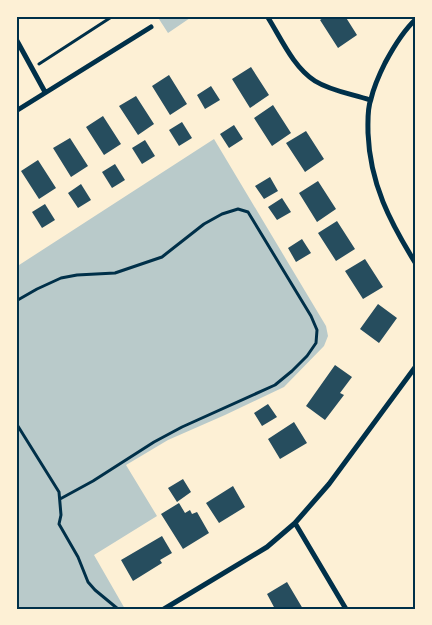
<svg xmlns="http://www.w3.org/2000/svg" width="432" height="625" viewBox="0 0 432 625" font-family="'Playfair Display',serif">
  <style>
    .green { fill: #b9caca }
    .building { fill: #264d5e }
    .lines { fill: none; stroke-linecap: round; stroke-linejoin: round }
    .path { stroke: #003049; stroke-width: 3 }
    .minor { stroke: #003049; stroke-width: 5 }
    .neatline { fill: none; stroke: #003049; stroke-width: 2 }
  </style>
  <rect width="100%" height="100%" fill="#fdf0d5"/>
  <path class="green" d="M 157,16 L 193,16 L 168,33 Z
    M 214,139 L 326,326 L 328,336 L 324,346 L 284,387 L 225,415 L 168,440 L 126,465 L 157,516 L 94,555 L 125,609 L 16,609 L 16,267 Z"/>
  <path class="building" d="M 326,16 L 345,16 L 357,35 L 338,48 L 320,20 Z
    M 251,67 L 269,95 L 250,108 L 232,79 Z
    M 169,75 L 187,104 L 170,115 L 152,86 Z
    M 211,86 L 220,100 L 205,109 L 197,95 Z
    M 136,96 L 154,124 L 138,135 L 119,106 Z
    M 273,105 L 291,133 L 272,146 L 254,118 Z
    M 103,116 L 121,144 L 104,155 L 86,127 Z
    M 182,122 L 192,138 L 179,146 L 169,130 Z
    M 234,125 L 243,139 L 229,148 L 220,134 Z
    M 306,131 L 324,159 L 305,172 L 286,143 Z
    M 70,138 L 88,166 L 71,177 L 53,148 Z
    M 145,140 L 155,156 L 142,164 L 132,148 Z
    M 38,160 L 56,188 L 39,199 L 21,171 Z
    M 115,164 L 125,180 L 112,188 L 102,172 Z
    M 270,177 L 278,191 L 264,199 L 255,186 Z
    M 318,181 L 336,209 L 317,222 L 299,193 Z
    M 81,184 L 91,200 L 78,208 L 68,193 Z
    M 282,198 L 291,212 L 277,220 L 268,207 Z
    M 45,204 L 55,220 L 42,228 L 32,212 Z
    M 337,221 L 355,249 L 336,261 L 318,233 Z
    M 302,239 L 311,253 L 296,262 L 288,248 Z
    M 365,259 L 383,287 L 363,299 L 345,271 Z
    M 378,304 L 397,318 L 379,343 L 360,329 Z
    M 335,365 L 352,377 L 340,393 L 344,395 L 325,420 L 306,406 Z
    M 268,404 L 277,417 L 262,426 L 254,413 Z
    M 294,422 L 307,443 L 280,459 L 268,439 Z
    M 183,479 L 191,492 L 177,502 L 168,488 Z
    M 233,486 L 245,507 L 219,523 L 206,503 Z
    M 179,503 L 185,513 L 190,510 L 192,514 L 197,512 L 209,533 L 183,549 L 161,514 Z
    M 162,536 L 172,553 L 160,560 L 162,563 L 133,581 L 121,560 Z
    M 287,582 L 303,609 L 275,609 L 267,594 Z"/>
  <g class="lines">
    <path class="path" d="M 39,64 L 113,16
      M 16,301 L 37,289 L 61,278 L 77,275 L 115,273 L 162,257 L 204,224 L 222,214 L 238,209 L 248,212 L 311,316 L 317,330 L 316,343 L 307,356 L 292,371 L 275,385 L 182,427 L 154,442 L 93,481 L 60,499
      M 16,423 L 59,492 L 61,515 L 59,524 L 78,557 L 88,582 L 95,590 L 118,609"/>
    <path class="minor" d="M 267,16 C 281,38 293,67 315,81 C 331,91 352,94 370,100
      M 416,19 C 403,31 393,48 385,63 C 379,75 374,86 371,99 C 367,109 368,122 368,133 C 370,184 390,222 416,264
      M 16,39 L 45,92
      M 16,111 L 151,27
      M 295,523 L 346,609
      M 164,609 L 267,547 L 295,523 L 329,484 L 416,366"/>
  </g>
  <rect width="432" height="625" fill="none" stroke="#fdf0d5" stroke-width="35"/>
  <rect x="18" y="18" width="396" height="590" class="neatline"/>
</svg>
